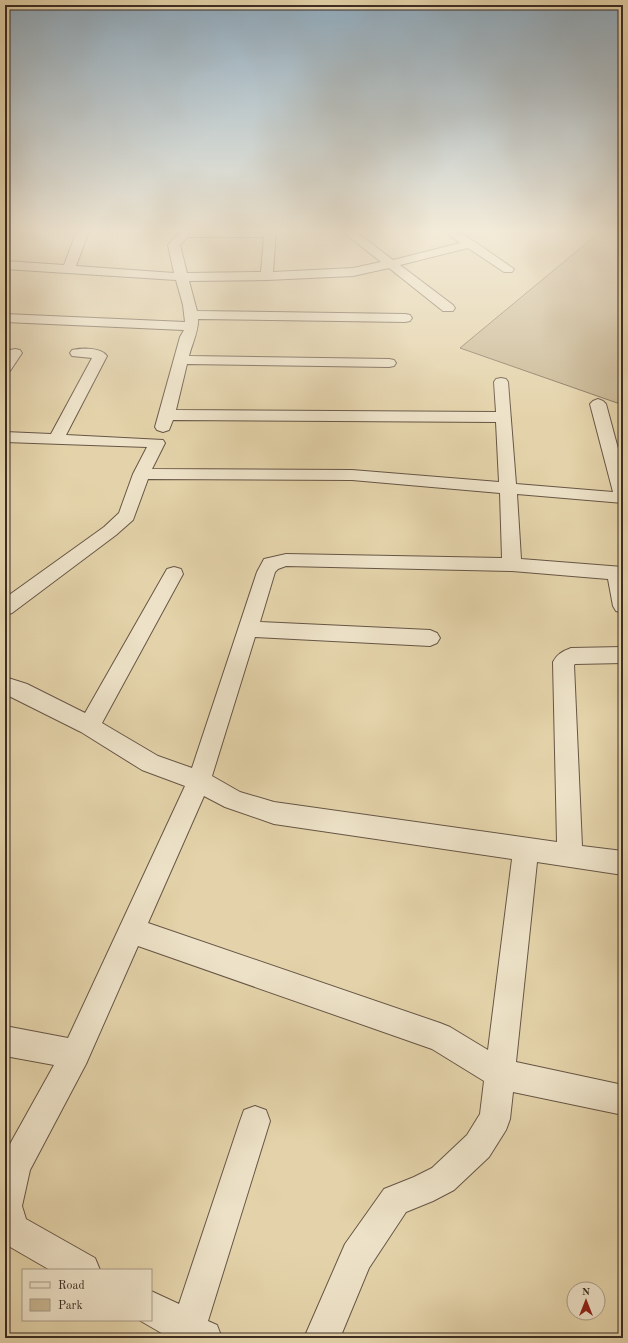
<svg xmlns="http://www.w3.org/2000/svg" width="628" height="1343" viewBox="0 0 628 1343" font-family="'Old Standard TT',serif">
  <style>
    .green { fill: #c8b793; stroke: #82725c }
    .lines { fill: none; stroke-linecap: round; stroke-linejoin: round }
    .street-casing { stroke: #675646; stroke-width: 2 }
    .street { fill: #ede2c8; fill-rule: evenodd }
  </style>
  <rect width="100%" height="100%" fill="#e4d3aa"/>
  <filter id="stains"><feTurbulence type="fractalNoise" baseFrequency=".005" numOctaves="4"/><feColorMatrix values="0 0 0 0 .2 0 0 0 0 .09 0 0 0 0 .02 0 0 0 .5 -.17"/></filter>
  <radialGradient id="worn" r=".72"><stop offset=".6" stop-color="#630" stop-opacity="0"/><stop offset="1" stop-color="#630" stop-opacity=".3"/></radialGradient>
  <path class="green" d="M 601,231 L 623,231 L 623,405 L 460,348 Z"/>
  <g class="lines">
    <g class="street-casing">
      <path id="street" d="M 77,231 L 89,231 L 76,266 L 174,273 L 168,245 L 181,231 L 276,231 L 273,272 L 353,268 L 381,262 L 342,231 L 355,231 L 393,260 L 460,243 L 443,231 L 457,231 L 475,242 L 514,269 L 512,272 L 504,272 L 468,248 L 400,265 L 453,305 L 455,308 L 453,311 L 443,311 L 389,268 L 353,276 L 267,280 L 189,281 L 197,311 L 405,314 L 410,315 L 412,318 L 410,321 L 405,322 L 198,319 C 199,330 192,344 189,356 L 389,359 L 394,360 L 396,363 L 394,366 L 389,367 L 187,364 L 176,410 L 496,412 L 494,382 L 496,379 L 501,378 L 506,379 L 508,382 L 516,484 L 613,492 L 590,404 L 593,401 L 598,399 L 603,401 L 606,404 L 623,467 L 623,503 L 517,494 L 521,559 L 623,567 L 623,613 L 616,611 L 613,606 L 608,579 L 512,571 L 286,566 L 278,569 L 275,572 L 260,622 L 430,630 L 437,633 L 440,638 L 437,643 L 430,646 L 255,637 L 212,776 L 240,792 L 274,802 L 557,842 L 553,662 C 557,654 563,651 571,648 L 623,647 L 623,663 L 575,664 L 574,665 L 582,846 L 623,851 L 623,875 L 537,862 L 516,1062 L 623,1085 L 623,1115 L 513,1092 L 510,1119 L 506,1130 L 489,1157 L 454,1190 L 433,1201 L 406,1212 L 369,1268 L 340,1338 L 304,1338 L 345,1244 L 384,1189 L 414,1177 L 432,1168 L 467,1135 L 480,1114 L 484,1081 L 432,1049 L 138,946 L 86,1064 L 30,1170 L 22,1206 L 26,1219 L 95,1258 L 100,1270 L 50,1270 L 5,1244 L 5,1153 L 54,1065 L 5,1056 L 5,1026 L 68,1038 L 185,786 L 142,770 L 81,732 L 5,694 L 5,677 L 27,684 L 85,713 L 167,569 L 174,567 L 181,569 L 183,574 L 102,723 L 158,756 L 192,768 L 257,572 L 264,559 L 286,554 L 502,558 L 500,493 L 352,480 L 148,479 L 133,520 L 116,535 L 12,613 L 5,615 L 5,598 L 104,527 L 119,513 L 133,474 L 147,447 L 5,442 L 5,432 L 51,434 L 92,358 L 72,356 L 70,353 L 72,350 C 82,348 101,347 107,356 L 66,435 L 163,440 L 165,443 L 152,469 L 352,470 L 499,482 L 496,422 L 173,420 L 169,430 L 163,432 L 157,430 L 155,427 L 180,337 L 184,330 L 5,322 L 5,314 L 185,322 L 183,305 L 176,280 L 5,269 L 5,261 L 64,265 ZM 187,237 L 264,237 L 261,272 L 187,273 L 180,245 ZM 204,796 L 225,807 L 274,824 L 512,859 L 488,1050 L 450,1027 L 440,1023 L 148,923 Z
        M 15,349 L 20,350 L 22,353 L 10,371 L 5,372 L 5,357 L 10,350 Z
        M 255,1106 L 266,1110 L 270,1121 L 208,1321 L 217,1325 L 222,1338 L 170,1338 L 139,1320 L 151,1320 L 151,1291 L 179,1304 L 240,1121 L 244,1110 Z"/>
    </g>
    <use href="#street" class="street"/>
  </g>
  <linearGradient id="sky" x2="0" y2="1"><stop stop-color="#8faabd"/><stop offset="0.55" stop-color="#f3ebd9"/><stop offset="1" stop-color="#f3ebd9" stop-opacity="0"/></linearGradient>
  <rect width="628" height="419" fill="url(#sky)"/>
  <rect width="628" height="1343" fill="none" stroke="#e4d3aa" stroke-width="20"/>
  <rect x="6" y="6" width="616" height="1331" fill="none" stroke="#3d2d24" stroke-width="2"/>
  <rect x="10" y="10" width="608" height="1323" fill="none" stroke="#3d2d24"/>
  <rect x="22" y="1269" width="130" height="52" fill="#ede2c8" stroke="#a79a86"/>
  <rect x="30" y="1282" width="20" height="6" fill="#ede2c8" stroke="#a79a86"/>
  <text x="58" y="1289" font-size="12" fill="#3d2d24">Road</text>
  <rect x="30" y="1299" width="20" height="12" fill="#c8b793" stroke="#a79a86"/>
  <text x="58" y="1309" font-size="12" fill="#3d2d24">Park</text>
  <g transform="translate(586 1301)"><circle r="19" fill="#ede2c8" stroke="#a79a86"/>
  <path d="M0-3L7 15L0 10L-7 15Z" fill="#8f2418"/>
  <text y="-6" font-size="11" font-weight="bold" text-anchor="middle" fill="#3d2d24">N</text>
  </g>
  <rect width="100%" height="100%" filter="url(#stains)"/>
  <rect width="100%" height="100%" fill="url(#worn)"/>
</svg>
